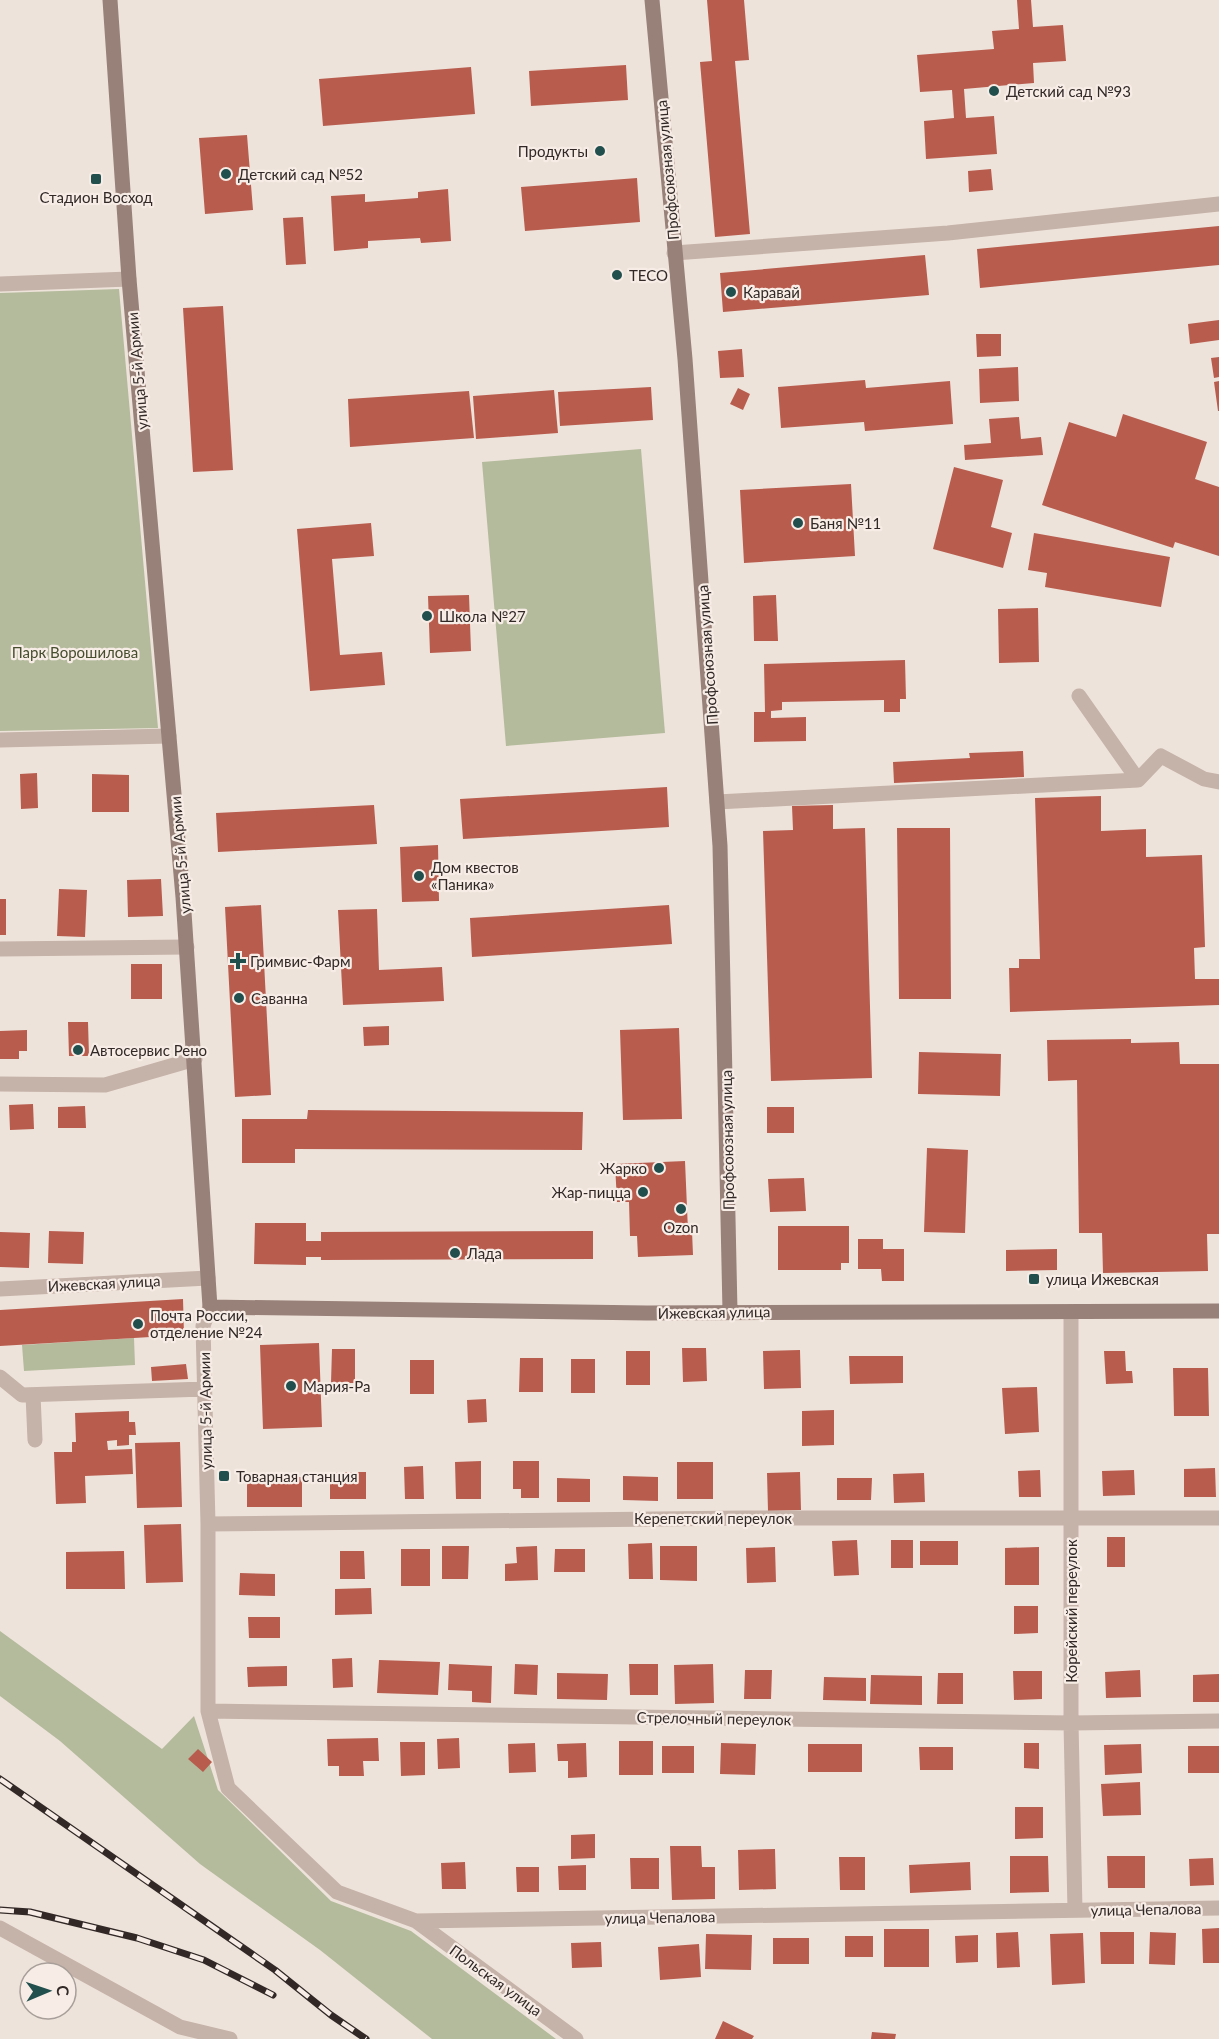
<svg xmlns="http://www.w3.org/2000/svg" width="1219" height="2039" viewBox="0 0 1219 2039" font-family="Lato,sans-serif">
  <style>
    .green { fill: #b4bb9c }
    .building { fill: #b85c4e }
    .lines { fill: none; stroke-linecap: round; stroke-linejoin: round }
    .minor { stroke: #c5b2a8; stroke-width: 15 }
    .secondary { stroke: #988179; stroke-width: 15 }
    .rail-casing { stroke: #322927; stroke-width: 7 }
    .rail { stroke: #f7ede6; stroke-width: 4.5; stroke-dasharray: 14; stroke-linecap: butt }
    .poi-dot { fill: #214f4d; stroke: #f7ede6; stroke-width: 2 }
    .labels { text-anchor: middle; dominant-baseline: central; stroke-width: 4.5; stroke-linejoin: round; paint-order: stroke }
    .poi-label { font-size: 15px; fill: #322927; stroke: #f7ede6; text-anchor: start }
    .street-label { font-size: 15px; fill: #322927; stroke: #f7ede6 }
    .park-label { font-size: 15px; fill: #464e2e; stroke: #f7ede6 }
  </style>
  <rect width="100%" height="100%" fill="#eee3da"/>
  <path class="green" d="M 119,289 L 158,728 L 0,731 L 0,293 Z
    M 641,449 L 665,733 L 506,746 L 482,462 Z
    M 134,1338 L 135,1365 L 24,1371 L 22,1345 Z
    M 0,1631 L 162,1749 L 194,1716 L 218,1790 L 331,1901 L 411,1931 L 556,2039 L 432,2039 L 320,1950 L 200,1864 L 60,1741 L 0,1696 Z"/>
  <path class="building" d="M 707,0 L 744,0 L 749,60 L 735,61 L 750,234 L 715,237 L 700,62 L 712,61 Z
    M 1017,0 L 1031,0 L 1033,27 L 1063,25 L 1066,61 L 1033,63 L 1034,83 L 964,89 L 966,118 L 994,116 L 997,154 L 926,159 L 924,121 L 954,118 L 952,90 L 920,92 L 917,55 L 994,49 L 992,31 L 1019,29 Z
    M 626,65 L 628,100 L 531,106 L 529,71 Z
    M 471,67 L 475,114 L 323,126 L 319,79 Z
    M 247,135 L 253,210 L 205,214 L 199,138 Z
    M 991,169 L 993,190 L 969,192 L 968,171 Z
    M 637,178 L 640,222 L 525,231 L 521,187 Z
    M 448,189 L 451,241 L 421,243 L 420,238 L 368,241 L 368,248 L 334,251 L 331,196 L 365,194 L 365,202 L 418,198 L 418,192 Z
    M 303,217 L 306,264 L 286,265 L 283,218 Z
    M 1219,226 L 1219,265 L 980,288 L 977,249 Z
    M 925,255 L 929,295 L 723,312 L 720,273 Z
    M 223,306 L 233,470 L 193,472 L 183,308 Z
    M 1219,320 L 1219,340 L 1190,344 L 1188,324 Z
    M 976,334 L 1001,334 L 1001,356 L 977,357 Z
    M 742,349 L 744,377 L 720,378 L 718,351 Z
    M 1219,357 L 1219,377 L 1214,378 L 1211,358 Z
    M 1018,367 L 1019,401 L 980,403 L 979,369 Z
    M 865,380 L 866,388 L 950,381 L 953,424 L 865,431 L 864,422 L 781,428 L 778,387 Z
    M 1219,381 L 1219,411 L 1218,411 L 1214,382 Z
    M 651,387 L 653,420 L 560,426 L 558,392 Z
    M 738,388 L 750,394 L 743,410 L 730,404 Z
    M 554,390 L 558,433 L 476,439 L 473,396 Z
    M 469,391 L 474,438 L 350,447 L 348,399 Z
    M 1123,414 L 1207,442 L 1195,479 L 1219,487 L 1219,556 L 1175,542 L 1173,548 L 1042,505 L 1069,422 L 1116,437 Z
    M 1019,417 L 1021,439 L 1041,437 L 1043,455 L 965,460 L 964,445 L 991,443 L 989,419 Z
    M 954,467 L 1003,480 L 991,527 L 1012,533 L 1003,568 L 933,549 Z
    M 851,484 L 855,556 L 744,563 L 740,490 Z
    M 371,523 L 374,556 L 332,559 L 340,655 L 382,652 L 385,685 L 310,691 L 297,529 Z
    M 1034,533 L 1170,557 L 1161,607 L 1045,587 L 1047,573 L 1028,570 Z
    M 469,595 L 471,651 L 430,653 L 428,596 Z
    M 776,595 L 778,641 L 754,641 L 753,596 Z
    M 1038,608 L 1039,662 L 999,663 L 998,609 Z
    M 905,660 L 906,699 L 900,699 L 900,712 L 884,712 L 884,700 L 782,702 L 782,710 L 771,711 L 771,718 L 806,717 L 806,741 L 754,742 L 754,712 L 765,712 L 764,664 Z
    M 1023,751 L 1024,777 L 894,783 L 893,762 L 970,758 L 969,753 Z
    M 37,773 L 38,808 L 21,809 L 20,774 Z
    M 92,774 L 129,775 L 129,812 L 92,812 Z
    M 667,787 L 669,827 L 463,839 L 460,799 Z
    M 1101,796 L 1101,831 L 1146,829 L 1146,857 L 1202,855 L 1205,947 L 1194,948 L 1195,979 L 1219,979 L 1219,1005 L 1010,1012 L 1009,968 L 1019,968 L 1019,959 L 1040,959 L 1035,798 Z
    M 374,805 L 377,844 L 218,852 L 216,813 Z
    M 833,805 L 833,829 L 865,828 L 872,1078 L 771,1081 L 763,831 L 793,830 L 792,806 Z
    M 897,828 L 950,828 L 951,999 L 899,999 Z
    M 438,845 L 439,901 L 402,902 L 400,847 Z
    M 161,879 L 163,916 L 128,917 L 127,880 Z
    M 59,889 L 87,890 L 85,937 L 57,936 Z
    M 0,899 L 6,899 L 6,935 L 0,935 Z
    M 261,905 L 271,1095 L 235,1097 L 225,907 Z
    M 669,905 L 672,944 L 472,957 L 470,918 Z
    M 377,909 L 379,970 L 442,967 L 444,1001 L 343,1005 L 338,910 Z
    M 131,964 L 162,964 L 162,999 L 131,999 Z
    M 68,1022 L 88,1022 L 89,1056 L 69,1056 Z
    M 389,1026 L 389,1045 L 364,1046 L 363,1027 Z
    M 679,1028 L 682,1119 L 623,1120 L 620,1030 Z
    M 27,1030 L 27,1051 L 19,1051 L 19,1059 L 0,1059 L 0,1031 Z
    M 1131,1039 L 1131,1043 L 1179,1042 L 1180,1064 L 1219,1064 L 1219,1234 L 1207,1234 L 1208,1271 L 1103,1273 L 1102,1233 L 1079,1233 L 1077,1080 L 1048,1081 L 1047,1040 Z
    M 919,1052 L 1001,1054 L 1000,1096 L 918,1094 Z
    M 33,1104 L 34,1129 L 10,1130 L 9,1105 Z
    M 85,1106 L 86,1128 L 58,1128 L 58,1107 Z
    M 767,1107 L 794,1107 L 794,1133 L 767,1133 Z
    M 308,1110 L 583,1112 L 582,1150 L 295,1149 L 295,1163 L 242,1163 L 242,1119 L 307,1119 Z
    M 927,1148 L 968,1150 L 965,1233 L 924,1232 Z
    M 685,1161 L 688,1231 L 692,1231 L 693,1255 L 638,1257 L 637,1236 L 630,1236 L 629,1202 L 617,1202 L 615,1164 Z
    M 804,1178 L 806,1211 L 770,1212 L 768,1179 Z
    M 255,1223 L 306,1223 L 306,1241 L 321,1241 L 321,1232 L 593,1231 L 593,1259 L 321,1260 L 321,1257 L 306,1257 L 306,1265 L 254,1264 Z
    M 778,1226 L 849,1226 L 849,1263 L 841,1263 L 841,1270 L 778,1270 Z
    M 49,1231 L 84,1232 L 83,1264 L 48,1263 Z
    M 0,1232 L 30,1233 L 29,1268 L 0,1267 Z
    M 858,1239 L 883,1239 L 883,1249 L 904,1249 L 904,1281 L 882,1281 L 881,1269 L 858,1269 Z
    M 1057,1249 L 1057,1270 L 1006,1271 L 1006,1250 Z
    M 183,1299 L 184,1335 L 0,1346 L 0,1310 Z
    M 319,1343 L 322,1427 L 263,1429 L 260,1345 Z
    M 682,1348 L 706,1348 L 707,1381 L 683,1382 Z
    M 332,1349 L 355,1349 L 355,1383 L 331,1383 Z
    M 800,1350 L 801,1388 L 764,1389 L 763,1351 Z
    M 626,1351 L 650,1351 L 650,1385 L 626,1385 Z
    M 1104,1351 L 1125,1351 L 1126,1371 L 1132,1371 L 1133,1383 L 1106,1384 Z
    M 849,1356 L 903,1356 L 903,1383 L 850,1384 Z
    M 520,1358 L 543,1358 L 543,1392 L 519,1392 Z
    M 571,1359 L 595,1359 L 595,1393 L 571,1393 Z
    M 410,1360 L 434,1360 L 434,1394 L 410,1394 Z
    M 186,1364 L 188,1379 L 152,1381 L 151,1367 Z
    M 1173,1368 L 1208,1368 L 1209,1416 L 1174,1416 Z
    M 1037,1387 L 1039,1432 L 1005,1434 L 1002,1388 Z
    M 486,1399 L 487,1422 L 468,1423 L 467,1400 Z
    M 834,1410 L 834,1445 L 802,1446 L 802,1411 Z
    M 129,1411 L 129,1422 L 135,1422 L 136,1435 L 129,1435 L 129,1445 L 117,1446 L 117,1440 L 107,1441 L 108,1450 L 132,1449 L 133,1474 L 85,1476 L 86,1503 L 56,1504 L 54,1452 L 72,1452 L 72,1442 L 76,1442 L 75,1413 Z
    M 180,1442 L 182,1507 L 137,1508 L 135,1443 Z
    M 481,1461 L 481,1499 L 456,1499 L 455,1462 Z
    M 513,1461 L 539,1461 L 539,1498 L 521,1498 L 521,1489 L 513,1489 Z
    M 677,1462 L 713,1462 L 713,1499 L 677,1499 Z
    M 423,1466 L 424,1499 L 405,1499 L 404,1467 Z
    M 1215,1468 L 1216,1497 L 1184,1497 L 1184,1469 Z
    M 1040,1470 L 1041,1497 L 1019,1497 L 1018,1471 Z
    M 1134,1470 L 1135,1495 L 1103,1496 L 1102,1471 Z
    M 330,1472 L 366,1472 L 366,1499 L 330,1499 Z
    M 800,1472 L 801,1510 L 768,1511 L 767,1473 Z
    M 924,1473 L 925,1502 L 894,1503 L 893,1474 Z
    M 623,1476 L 658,1477 L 658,1501 L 623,1500 Z
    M 247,1477 L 302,1477 L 302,1507 L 247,1507 Z
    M 557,1478 L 590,1479 L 590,1502 L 557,1502 Z
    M 837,1478 L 872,1478 L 871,1500 L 837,1500 Z
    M 181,1524 L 183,1582 L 146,1583 L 144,1525 Z
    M 1107,1537 L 1125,1537 L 1125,1567 L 1107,1567 Z
    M 857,1540 L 859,1575 L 834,1576 L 832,1541 Z
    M 891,1540 L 913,1540 L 913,1568 L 891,1568 Z
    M 920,1541 L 958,1541 L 958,1565 L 920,1565 Z
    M 652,1543 L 653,1579 L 629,1579 L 628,1544 Z
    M 442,1546 L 469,1546 L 468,1579 L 442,1579 Z
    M 537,1546 L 538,1580 L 505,1581 L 505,1564 L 517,1563 L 516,1547 Z
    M 660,1546 L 697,1546 L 697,1581 L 660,1580 Z
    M 775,1547 L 776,1582 L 747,1583 L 746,1548 Z
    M 1039,1547 L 1039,1585 L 1005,1585 L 1005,1548 Z
    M 401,1549 L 430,1549 L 430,1586 L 401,1586 Z
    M 555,1549 L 585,1549 L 585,1572 L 554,1572 Z
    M 124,1551 L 125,1589 L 66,1589 L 66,1552 Z
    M 340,1551 L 364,1551 L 365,1579 L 340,1579 Z
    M 240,1573 L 275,1574 L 275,1596 L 239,1595 Z
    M 371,1588 L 372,1614 L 335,1615 L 335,1589 Z
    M 1014,1606 L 1038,1606 L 1038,1633 L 1014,1634 Z
    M 248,1617 L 280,1617 L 280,1638 L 249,1638 Z
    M 352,1658 L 353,1687 L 333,1688 L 332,1659 Z
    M 379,1660 L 440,1662 L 438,1695 L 377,1693 Z
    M 449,1664 L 492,1666 L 491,1703 L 472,1702 L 472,1691 L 448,1690 Z
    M 515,1664 L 538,1665 L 537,1695 L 514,1694 Z
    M 629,1664 L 658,1664 L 658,1695 L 630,1695 Z
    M 713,1664 L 714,1703 L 675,1704 L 674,1665 Z
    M 287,1666 L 287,1686 L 248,1687 L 247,1667 Z
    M 745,1670 L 772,1670 L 771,1699 L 744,1699 Z
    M 1140,1670 L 1141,1697 L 1106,1698 L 1105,1672 Z
    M 1013,1671 L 1042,1671 L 1042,1699 L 1014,1700 Z
    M 557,1673 L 608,1674 L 607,1700 L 557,1699 Z
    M 938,1673 L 963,1673 L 963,1704 L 937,1704 Z
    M 1219,1674 L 1219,1702 L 1193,1702 L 1193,1675 Z
    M 871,1675 L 922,1676 L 922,1705 L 870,1704 Z
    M 824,1677 L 866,1678 L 866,1701 L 823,1700 Z
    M 378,1738 L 379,1761 L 363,1761 L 364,1776 L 339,1776 L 339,1766 L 328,1766 L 327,1739 Z
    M 459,1738 L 460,1768 L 438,1769 L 437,1739 Z
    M 619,1741 L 653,1741 L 653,1775 L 619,1775 Z
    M 400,1742 L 425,1742 L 425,1775 L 401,1776 Z
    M 535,1743 L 536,1772 L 509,1773 L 508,1744 Z
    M 586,1743 L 587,1777 L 568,1778 L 568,1761 L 558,1761 L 557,1744 Z
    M 721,1743 L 756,1744 L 755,1775 L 720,1774 Z
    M 1024,1743 L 1039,1743 L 1039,1769 L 1024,1768 Z
    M 808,1744 L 862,1744 L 862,1772 L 808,1772 Z
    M 1141,1744 L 1142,1773 L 1105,1775 L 1104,1745 Z
    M 662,1746 L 694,1746 L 694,1773 L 662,1773 Z
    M 1188,1746 L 1219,1746 L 1219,1773 L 1188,1773 Z
    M 919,1747 L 953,1747 L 953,1770 L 920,1770 Z
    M 198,1749 L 212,1762 L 203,1772 L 188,1759 Z
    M 1140,1782 L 1141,1815 L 1103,1816 L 1101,1784 Z
    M 1015,1807 L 1043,1807 L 1043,1838 L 1015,1839 Z
    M 595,1834 L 595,1858 L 571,1859 L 571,1835 Z
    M 670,1846 L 701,1846 L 702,1867 L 715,1867 L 715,1899 L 672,1900 Z
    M 775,1849 L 776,1889 L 739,1890 L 738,1850 Z
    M 1010,1856 L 1048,1856 L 1049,1892 L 1010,1893 Z
    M 1107,1856 L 1145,1856 L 1145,1888 L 1108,1888 Z
    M 839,1857 L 865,1857 L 865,1890 L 840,1890 Z
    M 630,1858 L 659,1858 L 659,1889 L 631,1889 Z
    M 1213,1858 L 1214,1885 L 1190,1886 L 1189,1859 Z
    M 465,1862 L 466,1889 L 442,1889 L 441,1863 Z
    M 970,1862 L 971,1890 L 910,1893 L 909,1865 Z
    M 586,1865 L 586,1890 L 559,1890 L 558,1866 Z
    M 516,1867 L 539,1867 L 539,1892 L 517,1892 Z
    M 1219,1928 L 1219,1963 L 1203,1963 L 1202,1929 Z
    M 884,1929 L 929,1929 L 929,1967 L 884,1967 Z
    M 1018,1932 L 1020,1967 L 997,1968 L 996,1933 Z
    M 1100,1932 L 1134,1932 L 1134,1964 L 1101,1964 Z
    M 1150,1932 L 1176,1933 L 1175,1965 L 1149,1964 Z
    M 1083,1933 L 1085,1983 L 1052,1985 L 1050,1934 Z
    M 706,1934 L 752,1935 L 751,1970 L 705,1969 Z
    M 978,1935 L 978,1962 L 956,1963 L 955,1936 Z
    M 845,1936 L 873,1936 L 873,1957 L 845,1957 Z
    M 773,1938 L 809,1938 L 809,1964 L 773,1964 Z
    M 601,1942 L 602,1967 L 572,1968 L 571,1943 Z
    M 699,1944 L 701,1977 L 660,1980 L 658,1947 Z
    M 723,2021 L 754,2036 L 752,2039 L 715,2039 Z
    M 872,2032 L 896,2034 L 895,2039 L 871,2039 Z"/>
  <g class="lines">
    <path class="minor" d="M 674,253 L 948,233 L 1219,204
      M 0,284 L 129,279
      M 0,740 L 169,736
      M 1138,780 L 1161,756 L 1204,779 L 1219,782
      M 717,802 L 1138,780 L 1079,696
      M 0,949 L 187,947
      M 0,1084 L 105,1085 L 195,1059
      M 0,1289 L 208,1278
      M 210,1307 L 203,1326 L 208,1524 L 208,1711 L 228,1788 L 337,1892 L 416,1921 L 1219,1908
      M 1071,1312 L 1071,1723 L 1075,1910
      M 0,1377 L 22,1395 L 205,1389
      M 33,1395 L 35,1440
      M 208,1524 L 744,1518 L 1219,1518
      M 208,1711 L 1071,1723 L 1219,1721
      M 416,1921 L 576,2039
      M 0,1928 L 180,2027 L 230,2039"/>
    <path class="secondary" d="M 110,0 L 129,279 L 183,897 L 210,1307 L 647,1313 L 1219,1311
      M 652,0 L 685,359 L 720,846 L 730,1311"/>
    <g class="rail-casing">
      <path id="rail" d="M 0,1779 L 275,1970 L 331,2015 L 366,2039
        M 0,1910 L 30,1912 L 137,1938 L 204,1960 L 273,1995"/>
    </g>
    <use href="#rail" class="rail"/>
  </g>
  <g class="poi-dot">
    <circle cx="994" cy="91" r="6"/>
    <circle cx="600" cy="151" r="6"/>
    <circle cx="226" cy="174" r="6"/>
    <rect x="90" y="173" width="12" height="12" rx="3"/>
    <circle cx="617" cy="275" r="6"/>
    <circle cx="731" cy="292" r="6"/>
    <circle cx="798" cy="523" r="6"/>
    <circle cx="427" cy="616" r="6"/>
    <circle cx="419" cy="876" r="6"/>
    <path d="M235 952h6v6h6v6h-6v6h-6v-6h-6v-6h6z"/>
    <circle cx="239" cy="998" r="6"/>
    <circle cx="78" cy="1050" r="6"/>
    <circle cx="659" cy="1168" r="6"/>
    <circle cx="643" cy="1192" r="6"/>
    <circle cx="681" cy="1209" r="6"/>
    <circle cx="455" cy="1253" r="6"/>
    <rect x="1028" y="1273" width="12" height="12" rx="3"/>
    <circle cx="138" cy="1324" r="6"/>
    <circle cx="291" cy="1386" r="6"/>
    <rect x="218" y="1470" width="12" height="12" rx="3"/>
  </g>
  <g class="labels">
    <g class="poi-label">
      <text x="1006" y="91">Детский сад №93</text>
      <text x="588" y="151" text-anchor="end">Продукты</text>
      <text x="238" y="174">Детский сад №52</text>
      <text x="96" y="197" text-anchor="middle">Стадион Восход</text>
      <text x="629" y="275">ТЕСО</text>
      <text x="743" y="292">Каравай</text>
      <text x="810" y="523">Баня №11</text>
      <text x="439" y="616">Школа №27</text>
      <text x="431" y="867">Дом квестов<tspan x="431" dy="17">«Паника»</tspan></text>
      <text x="250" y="961">Гримвис-Фарм</text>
      <text x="251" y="998">Саванна</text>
      <text x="90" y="1050">Автосервис Рено</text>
      <text x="647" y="1168" text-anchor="end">Жарко</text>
      <text x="631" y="1192" text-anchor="end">Жар-пицца</text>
      <text x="681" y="1227" text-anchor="middle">Ozon</text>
      <text x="467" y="1253">Лада</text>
      <text x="1046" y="1279">улица Ижевская</text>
      <text x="150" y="1315">Почта России,<tspan x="150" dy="17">отделение №24</tspan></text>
      <text x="303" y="1386">Мария-Ра</text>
      <text x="236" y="1476">Товарная cтанция</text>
    </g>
    <g class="street-label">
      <text transform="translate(667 170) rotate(-95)">Профсоюзная улица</text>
      <text transform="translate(137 371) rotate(-95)">улица 5-й Армии</text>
      <text transform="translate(707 655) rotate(-94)">Профсоюзная улица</text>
      <text transform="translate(180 855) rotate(-95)">улица 5-й Армии</text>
      <text transform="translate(727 1140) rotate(-91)">Профсоюзная улица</text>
      <text transform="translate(104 1283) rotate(-3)">Ижевская улица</text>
      <text transform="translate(714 1312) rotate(-1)">Ижевская улица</text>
      <text transform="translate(205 1411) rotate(-91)">улица 5-й Армии</text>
      <text x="713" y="1518">Керепетский переулок</text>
      <text transform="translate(1071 1611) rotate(-90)">Корейский переулок</text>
      <text transform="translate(714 1718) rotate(1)">Стрелочный переулок</text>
      <text transform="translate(1146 1909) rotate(-1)">улица Чепалова</text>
      <text transform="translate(660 1917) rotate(-1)">улица Чепалова</text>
      <text transform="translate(496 1980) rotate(36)">Польская улица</text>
    </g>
    <g class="park-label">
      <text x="75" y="652">Парк Ворошилова</text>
    </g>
  </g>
  <g transform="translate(48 1991) rotate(88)"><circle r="28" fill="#f7ede6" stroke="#a89f9a" stroke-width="1.5"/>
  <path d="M0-4.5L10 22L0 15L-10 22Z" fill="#214f4d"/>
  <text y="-9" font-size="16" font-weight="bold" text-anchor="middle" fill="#322927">С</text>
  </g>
</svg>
